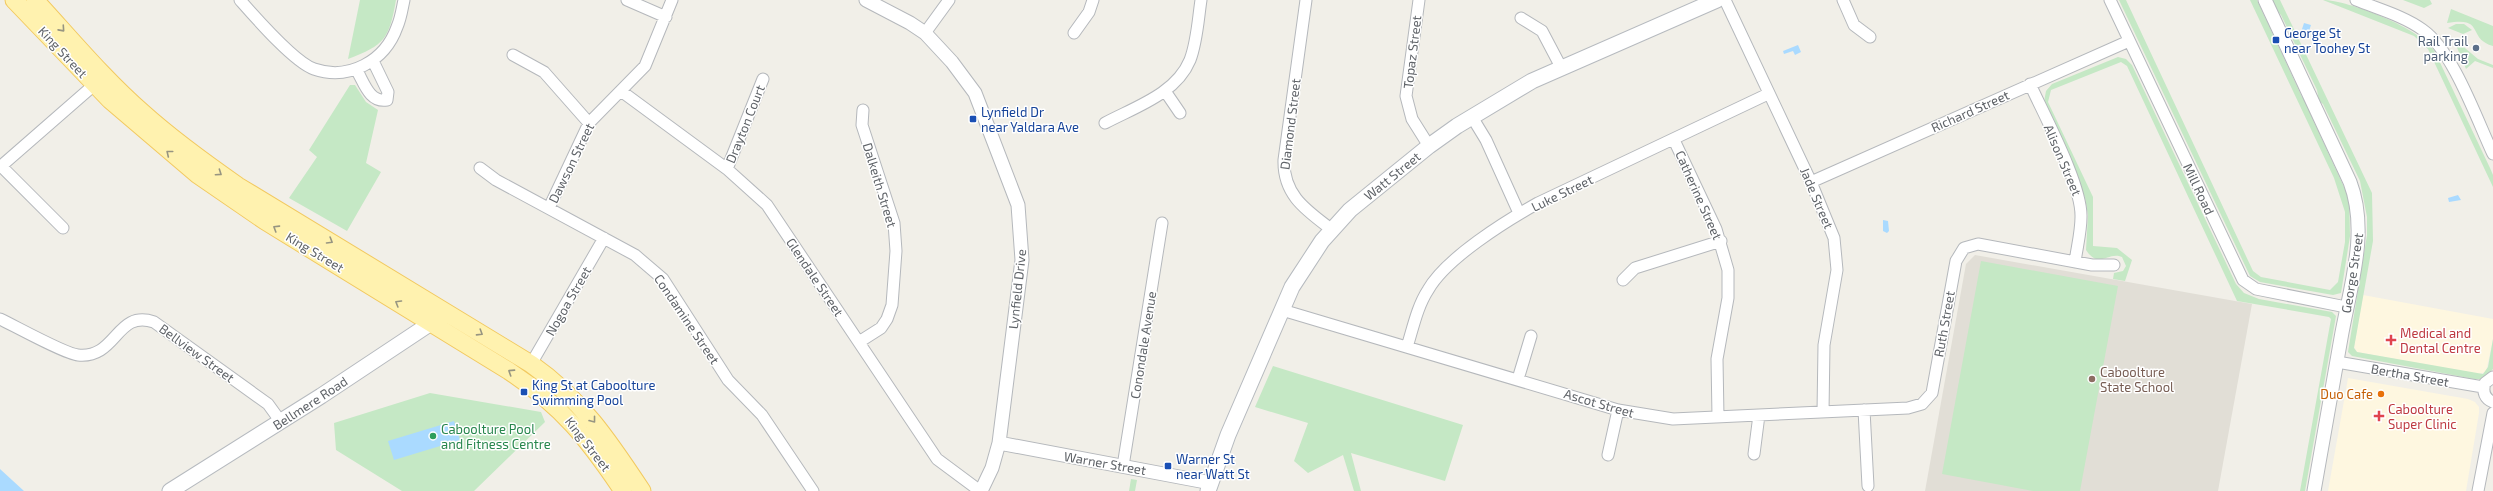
<svg xmlns="http://www.w3.org/2000/svg" width="2493" height="491" viewBox="0 0 2493 491" font-family="'Exo 2',sans-serif">
  <style>
    .commercial { fill: #fef7e0 }
    .education { fill: #e1ded6 }
    .green { fill: #c5e8c5 }
    .water { fill: #aadaff }
    .lines { fill: none; stroke-linecap: round; stroke-linejoin: round }
    .minor-casing { stroke: #b5b8bc; stroke-width: 13 }
    .tertiary-casing { stroke: #b5b8bc; stroke-width: 15 }
    .secondary-casing { stroke: #b6babf; stroke-width: 17 }
    .primary-casing { stroke: #f2c960; stroke-width: 19 }
    .minor { stroke: #fff; stroke-width: 11 }
    .tertiary { stroke: #fff; stroke-width: 13 }
    .secondary { stroke: #fff; stroke-width: 15 }
    .primary { stroke: #fff2af; stroke-width: 17 }
    .oneway { stroke: #979581 }
    .transit-dot { fill: #1a4fb4; stroke: #fff; stroke-width: 1.5 }
    .service-dot { fill: #5c6f8a; stroke: #fff; stroke-width: 1.5 }
    .health-dot { fill: #e0444e; stroke: #fff; stroke-width: 1.5 }
    .education-dot { fill: #8d6e63; stroke: #fff; stroke-width: 1.5 }
    .food-dot { fill: #e8710a; stroke: #fff; stroke-width: 1.5 }
    .leisure-dot { fill: #2e9e5b; stroke: #fff; stroke-width: 1.5 }
    .labels { text-anchor: middle; dominant-baseline: central; stroke-width: 3; stroke-linejoin: round; paint-order: stroke }
    .transit-label { font-size: 13px; fill: #164399; stroke: #fff; text-anchor: start }
    .service-label { font-size: 13px; fill: #4e5e75; stroke: #fff; text-anchor: end }
    .street-label { font-size: 13px; fill: #5f6368; stroke: #fff }
    .health-label { font-size: 13px; fill: #be3a42; stroke: #fff; text-anchor: start }
    .education-label { font-size: 13px; fill: #785e54; stroke: #fff; text-anchor: start }
    .food-label { font-size: 13px; fill: #c56008; stroke: #fff; text-anchor: end }
    .leisure-label { font-size: 13px; fill: #27864d; stroke: #fff; text-anchor: start }
  </style>
  <rect width="100%" height="100%" fill="#f1efe8"/>
  <path class="commercial" d="M 2363,295 L 2493,319 L 2493,339 L 2486,372 L 2478,374 L 2357,352 L 2354,347 Z
    M 2348,378 L 2468,399 L 2475,402 L 2479,407 L 2479,413 L 2466,491 L 2328,491 Z"/>
  <path class="education" d="M 1975,255 L 2252,304 L 2218,491 L 1925,491 L 1966,264 Z"/>
  <path class="green" d="M 360,0 L 396,0 C 389,39 385,45 348,59 Z
    M 2119,0 L 2126,0 L 2253,271 L 2261,277 L 2330,290 L 2338,282 L 2345,242 L 2345,212 L 2334,178 L 2250,0 L 2257,0 L 2302,97 L 2308,101 L 2309,111 L 2344,187 L 2349,192 L 2350,236 L 2341,293 L 2333,295 L 2260,282 L 2250,276 Z
    M 2271,0 L 2280,0 L 2372,193 L 2373,241 L 2354,348 L 2357,352 L 2483,374 L 2488,367 L 2493,339 L 2493,369 L 2483,379 L 2474,379 L 2352,356 L 2348,352 L 2367,235 L 2367,217 L 2360,181 L 2323,104 L 2319,101 L 2317,90 L 2281,15 L 2276,10 Z
    M 2323,0 C 2348,0 2423,29 2435,52 L 2490,168 L 2493,175 L 2493,187 L 2428,49 L 2414,36 Z
    M 2403,0 L 2430,0 L 2432,4 L 2424,8 Z
    M 2451,9 L 2493,26 L 2493,46 C 2466,38 2486,16 2447,23 Z
    M 2456,24 L 2464,24 L 2472,30 L 2463,34 L 2448,28 Z
    M 2453,38 L 2478,59 L 2493,65 L 2493,68 L 2475,61 L 2466,69 Z
    M 2118,57 L 2126,59 L 2132,65 L 2236,284 L 2244,293 L 2259,299 L 2332,312 L 2336,316 L 2305,491 L 2300,491 L 2331,319 L 2329,317 L 2237,301 L 2127,66 L 2121,62 L 2051,90 L 2048,102 L 2093,197 L 2093,246 L 2117,248 L 2132,260 L 2125,281 L 2113,279 L 2114,273 L 2123,271 L 2126,266 L 2122,257 C 2108,251 2099,270 2086,250 L 2088,215 L 2085,198 L 2044,102 L 2046,91 L 2052,84 Z
    M 350,85 L 355,85 L 366,102 L 378,110 L 366,163 L 381,172 L 347,231 L 289,198 L 317,157 L 309,150 Z
    M 1981,261 L 2118,286 L 2080,491 L 2033,491 L 1942,474 Z
    M 1273,366 L 1463,425 L 1445,481 L 1351,453 L 1361,491 L 1354,491 L 1343,455 L 1308,473 L 1294,461 L 1308,423 L 1255,407 Z
    M 430,393 L 541,412 L 545,422 L 474,491 L 402,491 L 336,450 L 334,423 Z
    M 1131,479 L 1137,480 L 1135,491 L 1129,491 Z"/>
  <path class="water" d="M 2304,23 L 2311,25 L 2307,37 L 2300,35 Z
    M 1798,45 L 1801,52 L 1795,55 L 1793,51 L 1784,54 L 1783,51 Z
    M 2458,195 L 2461,200 L 2449,202 L 2448,198 Z
    M 1883,220 L 1888,221 L 1889,231 L 1887,233 L 1883,231 Z
    M 454,421 L 460,440 L 394,460 L 388,441 Z
    M 0,469 L 24,491 L 0,491 Z"/>
  <g class="lines">
    <g class="minor-casing">
      <path id="minor" d="M 240,0 C 255,17 294,62 314,69 C 349,81 385,61 397,27 C 401,18 402,9 404,0
        M 627,0 L 666,17
        M 1306,0 L 1284,160 C 1283,195 1306,210 1331,229
        M 1419,0 L 1406,96 L 1412,119 L 1429,146
        M 1725,0 L 1811,182 L 1834,238 L 1837,270 L 1824,345 L 1823,412
        M 1843,0 L 1854,25 L 1870,37
        M 2110,0 L 2243,280 L 2256,289 L 2346,307
        M 2356,0 C 2378,9 2404,16 2423,30 C 2453,51 2477,120 2493,154
        M 1521,18 L 1542,31 L 1562,69
        M 925,33 L 949,0
        M 1074,33 L 1089,12 L 1093,0
        M 513,55 L 544,72 L 589,123
        M 356,69 C 364,82 369,103 387,100 L 388,92 L 373,61
        M 2030,84 C 2044,115 2082,185 2081,217 C 2081,232 2077,247 2075,262
        M 621,91 L 727,169 L 767,205 L 937,459 L 980,491
        M 1165,91 L 1180,113
        M 1472,117 L 1486,140 L 1519,213
        M 1105,123 C 1135,107 1176,94 1190,60 C 1197,42 1198,20 1201,0
        M 1674,140 L 1716,229 L 1728,270 L 1728,298 L 1717,359 L 1718,417
        M 1,166 L 63,228
        M 0,167 L 94,85
        M 480,168 L 496,180 L 635,255 L 663,279 L 728,380 L 762,415 L 813,491
        M 727,169 L 763,79
        M 1811,182 L 2129,41
        M 549,208 L 589,123 L 645,66 L 672,0
        M 1623,280 L 1635,268 L 1721,241
        M 1282,310 L 1618,410 L 1673,419 L 1908,408 L 1922,404 L 1932,393 L 1956,261 L 1964,248 L 1978,244 L 2092,265 L 2114,265
        M 0,319 C 15,326 65,354 78,355 C 117,359 116,309 154,322 L 268,404 L 281,422
        M 859,342 L 881,328 L 887,319 L 892,305 L 896,251 L 894,223 L 862,125 L 863,110
        M 1407,347 C 1413,328 1417,307 1428,290 C 1446,258 1506,221 1538,203 L 1768,94
        M 2337,362 L 2483,387
        M 531,364 L 604,238
        M 2493,377 L 2485,383 C 2482,392 2485,399 2493,402
        M 1518,379 L 1531,336
        M 1864,410 L 1868,486
        M 1754,454 L 1759,415
        M 1608,455 L 1618,410
        M 1123,466 L 1162,223
        M 2478,491 L 2493,413"/>
    </g>
    <g class="tertiary-casing">
      <path id="tertiary" d="M 866,0 L 910,23 L 925,33 L 952,62 L 975,93 L 1018,205 L 1022,260 L 999,443 L 992,468 L 981,491
        M 2265,0 L 2350,182 C 2369,232 2350,287 2341,338 C 2332,389 2323,440 2314,491
        M 999,443 L 1211,483"/>
    </g>
    <g class="secondary-casing">
      <path id="secondary" d="M 170,491 L 321,396 L 440,317
        M 1208,491 L 1228,435 L 1292,287 L 1322,241 L 1350,210 L 1429,146 L 1457,126 L 1532,81 L 1717,0"/>
    </g>
    <g class="primary-casing">
      <path id="primary" d="M 14,0 L 110,100 L 198,175 L 265,221 L 509,371 C 562,406 588,439 623,491
        M 35,0 C 70,38 104,79 143,113 C 173,140 205,163 238,186 L 531,364 C 581,399 609,441 642,491"/>
    </g>
    <use href="#minor" class="minor"/>
    <use href="#tertiary" class="tertiary"/>
    <use href="#secondary" class="secondary"/>
    <use href="#primary" class="primary"/>
  </g>
  <defs><path id="oneway-chevron" d="M-2-3.5L2.5 0L-2 3.5" fill="none" stroke-width="1.6" stroke-linecap="round" stroke-linejoin="round"/></defs>
  <g class="oneway">
    <use href="#oneway-chevron" transform="translate(62 29) rotate(48)"/>
    <use href="#oneway-chevron" transform="translate(169 153) rotate(-141)"/>
    <use href="#oneway-chevron" transform="translate(219 173) rotate(34)"/>
    <use href="#oneway-chevron" transform="translate(276 228) rotate(-148)"/>
    <use href="#oneway-chevron" transform="translate(330 241) rotate(31)"/>
    <use href="#oneway-chevron" transform="translate(398 303) rotate(-149)"/>
    <use href="#oneway-chevron" transform="translate(480 333) rotate(32)"/>
    <use href="#oneway-chevron" transform="translate(511 372) rotate(-147)"/>
    <use href="#oneway-chevron" transform="translate(593 420) rotate(52)"/>
  </g>
  <g class="transit-dot">
    <rect x="2272" y="36" width="8" height="8" rx="2"/>
    <rect x="969" y="115" width="8" height="8" rx="2"/>
    <rect x="520" y="388" width="8" height="8" rx="2"/>
    <rect x="1164" y="462" width="8" height="8" rx="2"/>
  </g>
  <circle class="service-dot" cx="2476" cy="48" r="4"/>
  <g class="health-dot">
    <path d="M2389 334h4v4h4v4h-4v4h-4v-4h-4v-4h4z"/>
    <path d="M2377 410h4v4h4v4h-4v4h-4v-4h-4v-4h4z"/>
  </g>
  <circle class="education-dot" cx="2092" cy="379" r="4"/>
  <circle class="food-dot" cx="2381" cy="394" r="4"/>
  <circle class="leisure-dot" cx="433" cy="436" r="4"/>
  <g class="labels">
    <g class="transit-label">
      <text x="2284" y="33">George St<tspan x="2284" dy="15">near Toohey St</tspan></text>
      <text x="981" y="112">Lynfield Dr<tspan x="981" dy="15">near Yaldara Ave</tspan></text>
      <text x="532" y="385">King St at Caboolture<tspan x="532" dy="15">Swimming Pool</tspan></text>
      <text x="1176" y="459">Warner St<tspan x="1176" dy="15">near Watt St</tspan></text>
    </g>
    <g class="service-label">
      <text x="2468" y="41">Rail Trail<tspan x="2468" dy="15">parking</tspan></text>
    </g>
    <g class="street-label">
      <text transform="translate(63 52) rotate(47)">King Street</text>
      <text transform="translate(1412 52) rotate(-83)">Topaz Street</text>
      <text transform="translate(1970 111) rotate(-24)">Richard Street</text>
      <text transform="translate(745 124) rotate(-68)">Drayton Court</text>
      <text transform="translate(1290 124) rotate(-83)">Diamond Street</text>
      <text transform="translate(2063 160) rotate(67)">Alison Street</text>
      <text transform="translate(571 163) rotate(-64)">Dawson Street</text>
      <text transform="translate(1392 176) rotate(-39)">Watt Street</text>
      <text transform="translate(880 185) rotate(73)">Dalkeith Street</text>
      <text transform="translate(2199 189) rotate(65)">Mill Road</text>
      <text transform="translate(1562 193) rotate(-26)">Luke Street</text>
      <text transform="translate(1699 195) rotate(66)">Catherine Street</text>
      <text transform="translate(1817 198) rotate(67)">Jade Street</text>
      <text transform="translate(315 252) rotate(31)">King Street</text>
      <text transform="translate(2352 273) rotate(-81)">George Street</text>
      <text transform="translate(815 277) rotate(56)">Glendale Street</text>
      <text transform="translate(1017 289) rotate(-84)">Lynfield Drive</text>
      <text transform="translate(568 301) rotate(-60)">Nogoa Street</text>
      <text transform="translate(687 319) rotate(56)">Condamine Street</text>
      <text transform="translate(1944 324) rotate(-80)">Ruth Street</text>
      <text transform="translate(1143 345) rotate(-81)">Conondale Avenue</text>
      <text transform="translate(197 353) rotate(36)">Bellview Street</text>
      <text transform="translate(2410 375) rotate(10)">Bertha Street</text>
      <text transform="translate(310 403) rotate(-33)">Bellmere Road</text>
      <text transform="translate(1599 403) rotate(16)">Ascot Street</text>
      <text transform="translate(588 444) rotate(52)">King Street</text>
      <text transform="translate(1105 463) rotate(10)">Warner Street</text>
    </g>
    <g class="health-label">
      <text x="2400" y="333">Medical and<tspan x="2400" dy="15">Dental Centre</tspan></text>
      <text x="2388" y="409">Caboolture<tspan x="2388" dy="15">Super Clinic</tspan></text>
    </g>
    <g class="education-label">
      <text x="2100" y="372">Caboolture<tspan x="2100" dy="15">State School</tspan></text>
    </g>
    <g class="food-label">
      <text x="2373" y="394">Duo Cafe</text>
    </g>
    <g class="leisure-label">
      <text x="441" y="429">Caboolture Pool<tspan x="441" dy="15">and Fitness Centre</tspan></text>
    </g>
  </g>
</svg>
